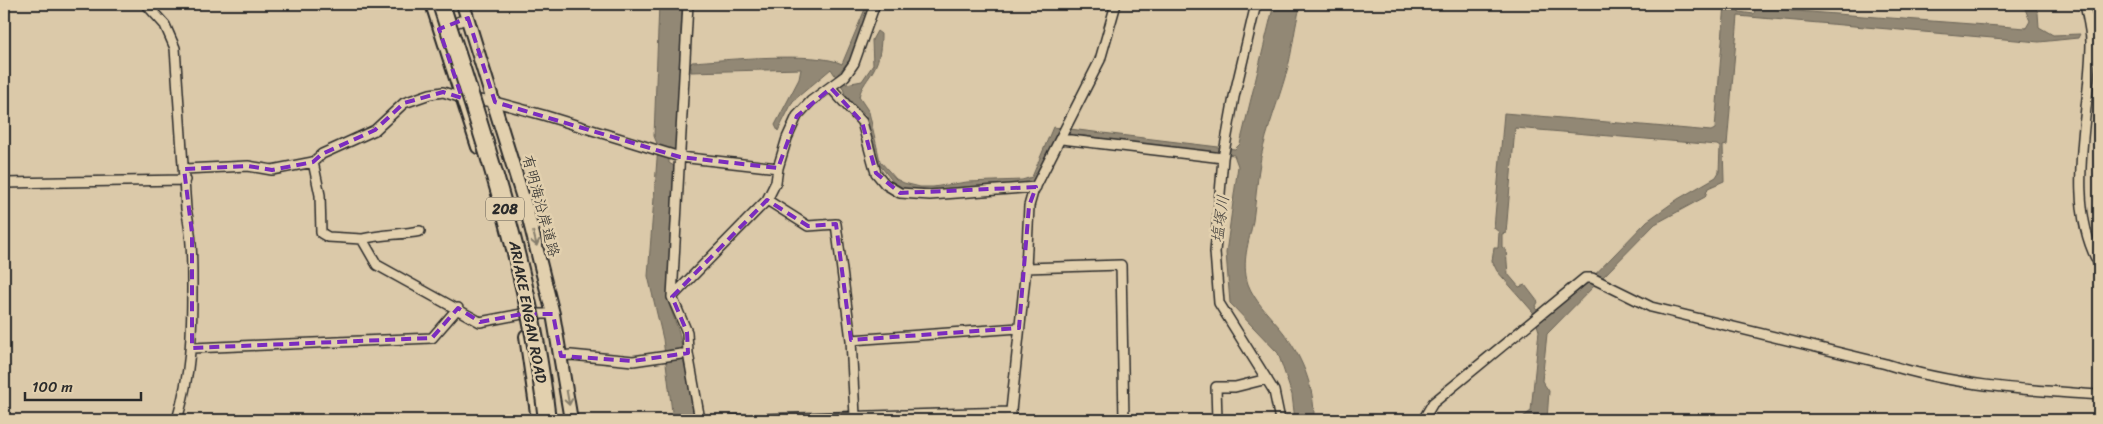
<svg xmlns="http://www.w3.org/2000/svg" width="2103" height="424" viewBox="0 0 2103 424" font-family="Sriracha,'Klee One',sans-serif">
  <style>
    .water { fill: #928875; stroke: #696357; fill-rule: evenodd }
    .lines { fill: none; stroke-linecap: round; stroke-linejoin: round }
    .minor-casing { stroke: #2b2b2b; stroke-width: 12 }
    .secondary-casing { stroke: #2b2b2b; stroke-width: 16 }
    .minor { stroke: #e2d0ae; stroke-width: 9 }
    .secondary { stroke: #e2d0ae; stroke-width: 12 }
    .motorway-bridge-casing { stroke: #2b2b2b; stroke-width: 20; stroke-linecap: butt }
    .motorway-bridge { stroke: #e2d0ae; stroke-width: 16 }
    .oneway { stroke: #867e6c }
    .marked { fill: none; stroke: #7b2cbf; stroke-width: 4; stroke-dasharray: 10 6; stroke-linejoin: round }
    .labels { text-anchor: middle; dominant-baseline: central; stroke-width: 5; stroke-linejoin: round; paint-order: stroke }
    .shield { fill: #e2d0ae; stroke: #625c52; stroke-width: 1 }
    .shield-label { font-size: 14px; font-weight: bold; fill: #2b2b2b }
    .street-label { font-size: 15px; fill: #2b2b2b; stroke: #e2d0ae }
    .water-label { font-size: 16px; font-style: italic; fill: #45423e; stroke: #e2d0ae }
  </style>
  <rect width="100%" height="100%" fill="#dbc9a9"/>
  <filter id="ink" filterUnits="userSpaceOnUse"><feTurbulence type="fractalNoise" baseFrequency=".02" numOctaves="2"/><feDisplacementMap in="SourceGraphic" scale="10" xChannelSelector="R" yChannelSelector="G"/><feConvolveMatrix kernelMatrix="1 2 1 2 8 2 1 2 1" color-interpolation-filters="sRGB"/></filter>
  <g filter="url(#ink)">
    <path class="water" d="M 659,4 L 682,4 L 680,63 L 691,64 L 692,62 C 724,60 818,51 842,64 L 865,9 L 871,4 L 852,57 L 838,74 L 846,84 L 862,81 L 873,65 L 872,40 L 877,31 L 881,34 C 881,46 880,58 874,69 C 869,79 861,86 859,97 L 869,112 L 880,161 L 896,179 L 904,183 L 920,187 L 933,187 L 967,182 L 1022,180 L 1032,177 L 1053,127 L 1235,149 L 1240,144 L 1274,4 L 1301,4 C 1294,27 1293,51 1286,74 C 1278,102 1267,129 1261,157 C 1257,178 1256,200 1253,221 C 1249,242 1241,262 1248,284 C 1254,300 1268,314 1279,327 C 1301,353 1315,387 1314,420 L 1295,420 L 1292,395 L 1278,353 L 1230,303 L 1226,253 L 1238,166 L 1234,155 L 1060,133 L 1033,183 L 925,191 L 904,188 L 894,183 L 879,164 L 866,116 L 846,98 L 843,88 L 831,69 L 793,101 L 778,131 L 775,125 L 799,79 L 801,69 L 691,72 L 691,67 L 680,67 L 675,150 L 669,150 L 669,163 L 674,166 L 667,299 L 679,332 L 695,420 L 673,420 L 663,339 L 648,276 L 658,146 L 654,136 Z
      M 1725,4 L 1739,4 L 1739,12 L 1754,14 L 1755,8 L 2026,28 L 2030,21 L 2023,4 L 2034,4 L 2038,13 L 2039,27 L 2053,35 L 2080,34 L 2078,38 L 2039,42 L 1738,16 L 1727,145 L 1723,146 L 1724,181 L 1708,188 L 1705,197 L 1655,224 L 1547,334 L 1542,381 L 1549,391 L 1547,420 L 1519,420 L 1531,411 L 1539,331 L 1533,312 L 1497,271 L 1492,261 L 1494,248 L 1498,248 L 1499,232 L 1494,228 L 1504,113 L 1711,131 L 1715,129 ZM 1515,128 L 1717,145 L 1720,147 L 1719,172 L 1716,177 L 1678,199 L 1647,221 L 1582,288 L 1544,318 L 1535,308 L 1538,302 L 1525,285 L 1519,287 L 1508,274 L 1506,250 L 1502,247 L 1502,234 L 1506,233 Z"/>
    <g class="lines">
      <g class="minor-casing">
        <path id="minor" d="M 146,4 L 165,25 L 175,48 L 186,209 C 192,235 192,260 192,286 C 192,335 191,373 177,420
          M 688,4 L 672,297 L 687,332 L 688,353 L 700,420
          M 1256,4 L 1234,97 L 1223,158 L 1215,252 L 1219,303 L 1274,391 L 1280,420
          M 2085,4 C 2087,16 2091,29 2091,42 C 2091,111 2063,200 2099,264
          M 445,27 L 468,18
          M 831,88 L 862,122 L 876,173 L 885,184 L 900,193 L 930,195 L 1036,187
          M 1062,139 L 1223,158
          M 313,162 L 320,195 L 321,233 L 328,237 L 362,239 L 377,265 L 480,322 L 522,314 L 553,314
          M 184,169 L 248,166 L 272,170 L 313,162 L 322,154 L 375,130 L 404,103 L 430,94 L 443,92 L 462,98 L 495,102 L 543,115 L 680,157 L 778,168
          M 4,183 L 185,180
          M 767,200 L 808,226 L 836,224 L 851,340 L 855,416
          M 362,239 C 381,234 400,235 420,231
          M 1026,268 L 1121,265 L 1124,420
          M 672,297 L 767,200 L 776,182 L 778,168 L 787,138 L 797,116 L 811,101 L 845,76 L 854,63 L 875,4
          M 851,340 L 1019,328
          M 192,348 L 432,338 L 458,308
          M 561,356 L 571,355 L 633,361 L 688,353
          M 734,420 L 1011,412
          M 1010,420 L 1026,268 L 1029,206 L 1033,192 L 1100,60 L 1116,4
          M 1217,420 L 1216,387 L 1235,387 L 1267,379
          M 1423,420 L 1433,403 L 1585,278 L 1592,278 L 1651,307 L 1886,364 C 1955,386 2028,390 2099,395"/>
      </g>
      <g class="secondary-casing">
        <path id="secondary" d="M 432,4 L 478,147
          M 463,4 L 527,211 L 553,314 L 571,420
          M 526,336 L 538,420"/>
      </g>
      <use href="#minor" class="minor"/>
      <use href="#secondary" class="secondary"/>
      <g class="motorway-bridge-casing">
        <path id="motorway-bridge" d="M 441,4 C 485,141 531,276 547,420"/>
      </g>
      <use href="#motorway-bridge" class="motorway-bridge"/>
    </g>
    <defs><path id="oneway-shaft" d="M-6 0H5M1.5-3L5.5 0L1.5 3" fill="none" stroke-width="1.6" stroke-linecap="round" stroke-linejoin="round" transform="scale(1.25)"/></defs>
    <g class="oneway">
      <use href="#oneway-shaft" transform="translate(478 50) rotate(72)"/>
      <use href="#oneway-shaft" transform="translate(535 239) rotate(76)"/>
      <use href="#oneway-shaft" transform="translate(568 398) rotate(80)"/>
    </g>
  </g>
  <path class="marked" d="M 468,18 L 495,102 L 680,157 L 778,168 L 797,116 L 831,88 L 862,122 L 876,173 L 900,193 L 1036,187 L 1029,206 L 1019,328 L 851,340 L 836,224 L 808,226 L 767,200 L 672,297 L 687,332 L 688,353 L 633,361 L 561,356 L 553,314 L 522,314 L 480,322 L 458,308 L 432,338 L 192,348 L 192,233 L 184,169 L 248,166 L 272,170 L 313,162 L 322,154 L 375,130 L 404,103 L 443,92 L 462,98 L 439,29 Z"/>
  <g class="labels">
    <rect class="shield" x="486" y="197.5" width="38" height="23" rx="4"/>
    <g class="shield-label">
      <text x="505" y="209">208</text>
    </g>
    <g class="street-label">
      <text transform="translate(541 206) rotate(75)">有明海沿岸道路</text>
      <text transform="translate(528 312) rotate(79)">ARIAKE ENGAN ROAD</text>
    </g>
    <g class="water-label">
      <text transform="translate(1220 219) rotate(-82)">塩塚川</text>
    </g>
  </g>
  <rect width="2103" height="424" fill="none" stroke="#e2d0ae" stroke-width="20"/>
  <rect x="10" y="10" width="2083" height="404" fill="none" stroke="#2b2b2b" stroke-width="2" filter="url(#ink)"/>
  <path d="M25 392v8h116v-8" fill="none" stroke="#2b2b2b" stroke-width="2.5"/>
  <text x="32" y="392" font-size="15" fill="#2b2b2b" stroke="#e2d0ae" stroke-width="4" paint-order="stroke">100 m</text>
</svg>
